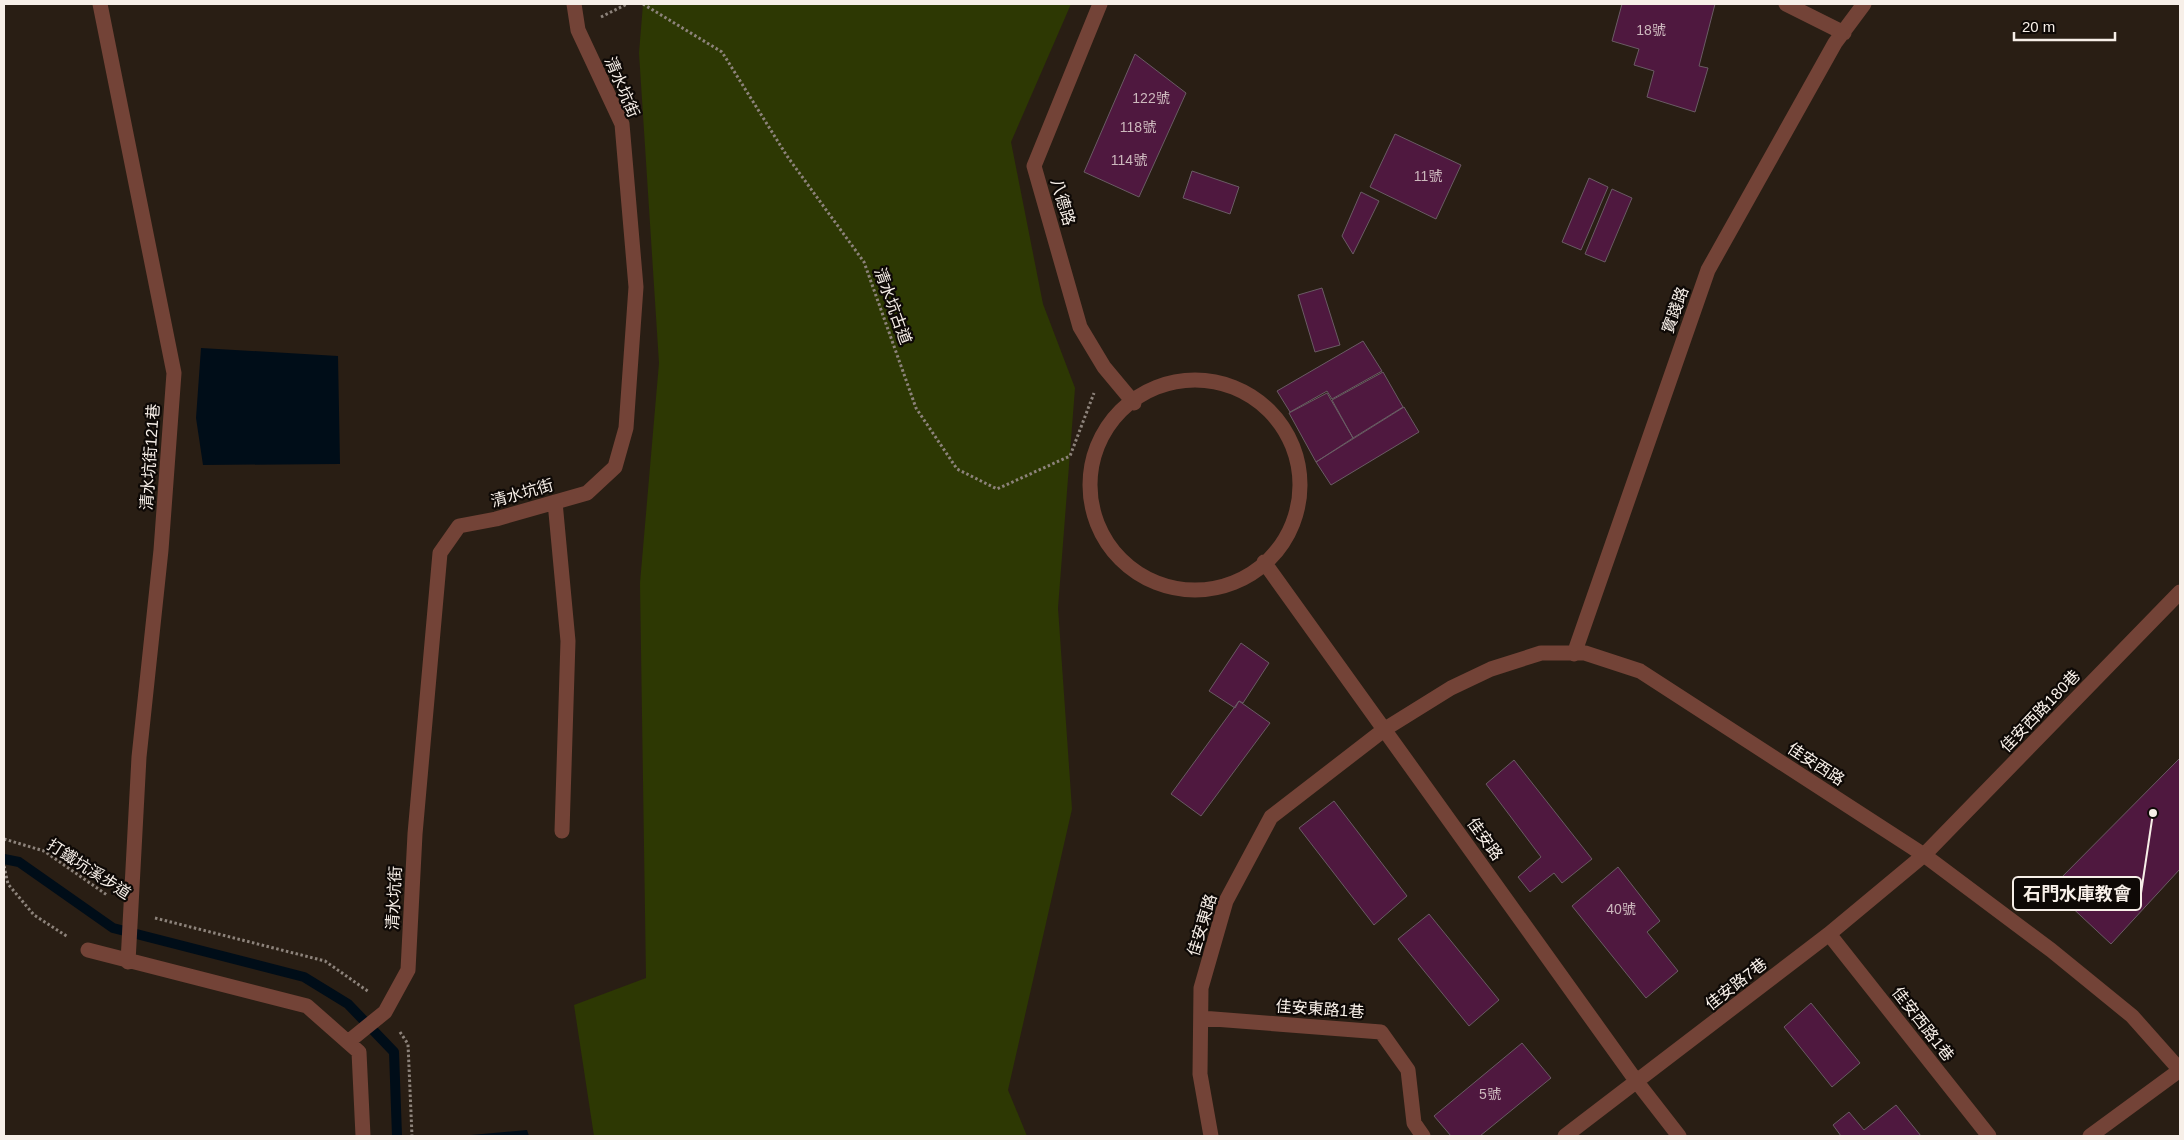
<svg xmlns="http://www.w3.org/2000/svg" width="2184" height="1140" viewBox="0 0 2184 1140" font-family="Arial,'Noto Sans TC',sans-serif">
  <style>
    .green { fill: #2d3803 }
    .water { fill: #000d18 }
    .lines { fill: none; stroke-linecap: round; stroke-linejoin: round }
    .stream { stroke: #000d18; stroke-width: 10 }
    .building { fill: #4f183f; stroke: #6a5b64 }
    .path { stroke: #8d837b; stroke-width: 3; stroke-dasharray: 2.5 2.5; stroke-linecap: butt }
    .lane { stroke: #734337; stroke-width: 15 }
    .labels { text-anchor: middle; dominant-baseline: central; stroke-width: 4.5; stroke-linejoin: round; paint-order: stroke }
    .number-label { font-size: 14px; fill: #cdb9be }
    .street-label { font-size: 16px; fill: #f7efe8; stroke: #0e0906 }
    .leader { fill: none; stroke: #f7efe8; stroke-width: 2 }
    .callout-dot { fill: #f7efe8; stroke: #0e0906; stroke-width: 2 }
    .callout { fill: #0e0906; stroke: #f7efe8; stroke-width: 2 }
    .callout-label { font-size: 18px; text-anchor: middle; font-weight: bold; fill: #f7efe8 }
  </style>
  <rect width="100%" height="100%" fill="#291e14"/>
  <path class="green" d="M 643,4 L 1071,4 L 1011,142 L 1043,304 L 1075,388 L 1058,608 L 1072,809 L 1008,1090 L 1027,1136 L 594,1136 L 574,1005 L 646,978 L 640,583 L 659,363 L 639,53 Z"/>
  <path class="water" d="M 201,348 L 338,356 L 340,464 L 203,465 L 196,418 Z
    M 527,1130 L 529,1136 L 470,1136 L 471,1135 Z"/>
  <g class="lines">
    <path class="stream" d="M 4,859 L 19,862 L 113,928 L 304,977 L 348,1004 L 394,1052 L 397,1136"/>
  </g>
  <path class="building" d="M 1622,4 L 1715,4 L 1699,66 L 1708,68 L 1695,112 L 1647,97 L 1654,71 L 1634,65 L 1639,49 L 1612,41 Z
    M 1135,54 L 1186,93 L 1139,197 L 1084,172 Z
    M 1395,134 L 1461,165 L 1436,219 L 1370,187 Z
    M 1192,171 L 1239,187 L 1230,214 L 1183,198 Z
    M 1589,178 L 1608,187 L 1581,250 L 1562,242 Z
    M 1612,189 L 1632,198 L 1605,262 L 1585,254 Z
    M 1361,192 L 1379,201 L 1353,254 L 1342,236 Z
    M 1322,288 L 1340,345 L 1315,352 L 1298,295 Z
    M 1363,341 L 1382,371 L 1332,399 L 1327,391 L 1290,412 L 1277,391 Z
    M 1383,372 L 1403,407 L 1353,438 L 1332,400 Z
    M 1327,393 L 1353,438 L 1316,462 L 1289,413 Z
    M 1404,407 L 1419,432 L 1331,485 L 1316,462 Z
    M 1241,643 L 1269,663 L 1243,703 L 1239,701 L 1235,708 L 1209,691 Z
    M 1239,701 L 1270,723 L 1201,816 L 1171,794 Z
    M 2180,758 L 2180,869 L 2111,944 L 2051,888 Z
    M 1514,760 L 1592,859 L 1562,883 L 1554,873 L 1530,892 L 1518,877 L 1541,857 L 1486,784 Z
    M 1334,801 L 1407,896 L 1374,925 L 1299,828 Z
    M 1618,867 L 1660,921 L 1647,932 L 1678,971 L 1646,998 L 1572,906 Z
    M 1429,914 L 1499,1000 L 1469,1026 L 1398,939 Z
    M 1811,1003 L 1860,1063 L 1832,1087 L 1784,1027 Z
    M 1522,1043 L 1551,1078 L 1480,1136 L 1451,1136 L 1434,1116 Z
    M 1896,1105 L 1921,1136 L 1841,1136 L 1833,1125 L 1849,1112 L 1864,1130 Z"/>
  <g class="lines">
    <path class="path" d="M 643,4 L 722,52 L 787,156 L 864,262 L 916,408 L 957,469 L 997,489 L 1070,456 L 1094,393
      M 601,17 L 627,4
      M 4,839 L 44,851 L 107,895
      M 4,866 L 8,884 L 34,915 L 68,937
      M 155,918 L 325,961 L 369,992
      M 400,1032 L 408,1044 L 412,1136"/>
    <path class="lane" d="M 100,4 L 174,373 L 161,550 L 139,757 L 128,962
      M 1100,4 L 1034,166 L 1080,327 L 1104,367 L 1134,403
      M 1786,4 L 1844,33
      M1090 485a105 105 0 1 1 210 0a105 105 0 1 1-210 0Z
      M 555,502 L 568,641 L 562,831
      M 1264,562 L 1637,1082 L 1679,1136
      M 1574,654 L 1708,270 L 1835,43 L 1864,4
      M 1829,934 L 1989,1136
      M 88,950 L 307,1006 L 359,1052 L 363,1136
      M 1201,1018 L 1381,1032 L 1408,1070 L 1414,1123 L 1423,1136
      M 348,1042 L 385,1012 L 408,970 L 415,834 L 440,553 L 459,526 L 496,519 L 587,493 L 615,467 L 626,428 L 636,287 L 622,124 L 578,30 L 574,4
      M 1211,1136 L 1200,1074 L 1201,988 L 1226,901 L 1271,817 L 1385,729 L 1451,688 L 1491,669 L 1541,653 L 1585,653 L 1640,671 L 1924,855 L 2051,950 L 2132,1016 L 2180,1070
      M 1565,1136 L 1829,934 L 1924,855 L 2180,592
      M 2090,1136 L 2180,1070"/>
  </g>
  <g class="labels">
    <g class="number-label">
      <text x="1651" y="30">18號</text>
      <text x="1151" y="98">122號</text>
      <text x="1138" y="127">118號</text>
      <text x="1129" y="160">114號</text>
      <text x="1428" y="176">11號</text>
      <text x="1621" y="909">40號</text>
      <text x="1490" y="1094">5號</text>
    </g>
    <g class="street-label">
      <text transform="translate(622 87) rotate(67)">清水坑街</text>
      <text transform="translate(1063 202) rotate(74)">八德路</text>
      <text transform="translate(893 306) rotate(70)">清水坑古道</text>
      <text transform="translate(1675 310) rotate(-70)">實踐路</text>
      <text transform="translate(150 457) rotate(-86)">清水坑街121巷</text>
      <text transform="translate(522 493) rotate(-16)">清水坑街</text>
      <text transform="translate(2040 711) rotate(-46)">佳安西路180巷</text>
      <text transform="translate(1816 764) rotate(33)">佳安西路</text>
      <text transform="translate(1485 839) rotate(54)">佳安路</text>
      <text transform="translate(89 869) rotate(33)">打鐵坑溪步道</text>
      <text transform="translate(394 898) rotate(-87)">清水坑街</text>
      <text transform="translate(1202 925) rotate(-73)">佳安東路</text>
      <text transform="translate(1736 984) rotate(-38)">佳安路7巷</text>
      <text transform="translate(1320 1009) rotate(4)">佳安東路1巷</text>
      <text transform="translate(1923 1024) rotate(52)">佳安西路1巷</text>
    </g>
  </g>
  <path class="leader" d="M2153 813L2141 893"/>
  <circle class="callout-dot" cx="2153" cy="813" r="5"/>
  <rect class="callout" x="2013" y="877" width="128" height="33" rx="5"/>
  <g class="callout-label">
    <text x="2077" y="900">石門水庫教會</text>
  </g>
  <rect width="2184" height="1140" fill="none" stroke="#f7efe8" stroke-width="10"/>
  <path d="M2014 32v8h101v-8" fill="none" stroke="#f7efe8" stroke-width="2.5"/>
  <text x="2022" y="32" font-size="15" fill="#f7efe8" stroke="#0e0906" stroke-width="4" paint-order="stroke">20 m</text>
</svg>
